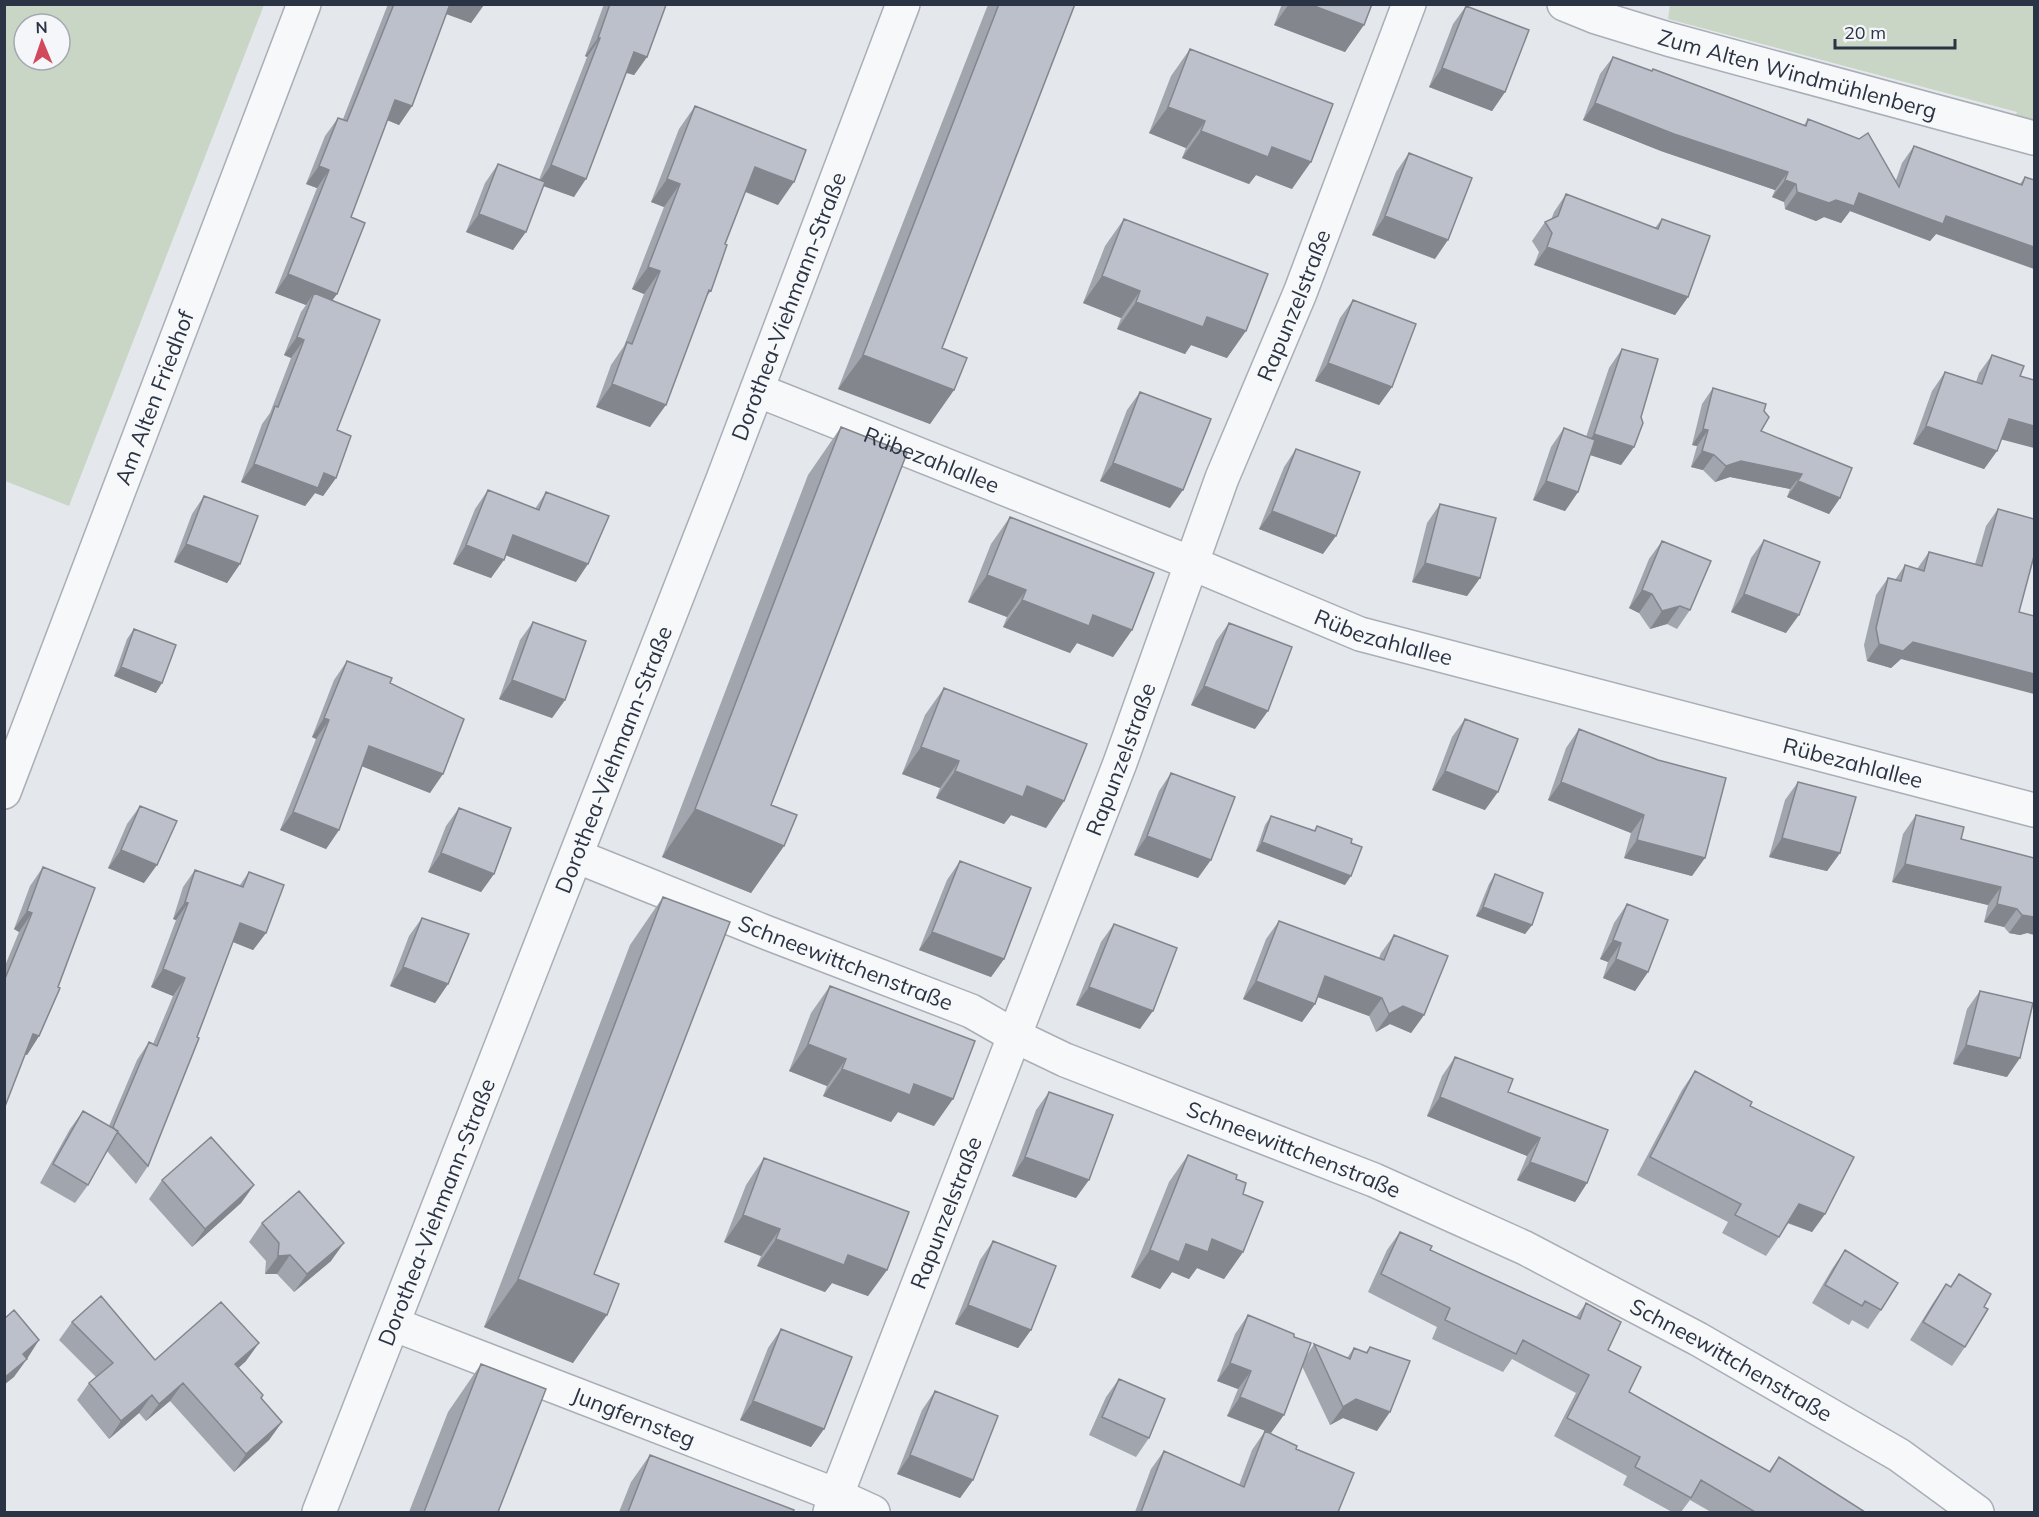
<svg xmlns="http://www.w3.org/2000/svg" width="2039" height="1517" viewBox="0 0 2039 1517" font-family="Mulish,sans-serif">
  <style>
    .green { fill: #c9d6c5; fill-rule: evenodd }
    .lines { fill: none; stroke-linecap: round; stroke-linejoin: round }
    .minor-casing { stroke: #a9aeb7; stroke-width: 36 }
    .minor { stroke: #f7f8fa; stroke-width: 33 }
    .wall { fill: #a1a5ae }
    .shaded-wall { fill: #83868d }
    .building { fill: #bbc0ca; stroke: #83868d; stroke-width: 1.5 }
    .labels { text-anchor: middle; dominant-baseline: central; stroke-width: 4.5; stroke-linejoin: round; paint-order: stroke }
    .street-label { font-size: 22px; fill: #2b3445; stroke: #f4f6f9 }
  </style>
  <rect width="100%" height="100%" fill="#e4e7ec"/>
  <path class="green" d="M 1670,4 L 2034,5 L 2034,129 L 2013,123 L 2017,112 L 1668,19 Z
    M 4,5 L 264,5 L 69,506 L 5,481 ZM 24,24 L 60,24 L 60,60 L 24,60 Z"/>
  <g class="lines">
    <g class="minor-casing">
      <g id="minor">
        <path id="s1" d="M 1564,4 L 1596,17 L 1668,39 L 2034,138"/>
        <path id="s2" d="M 757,390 L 1191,563 L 1360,634 L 2034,810"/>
        <path id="s3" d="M 4,792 L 304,4"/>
        <path id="s4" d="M 576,856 L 765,932 L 971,1011 L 1013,1035 L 1065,1060 L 1374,1180 L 1525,1248 L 1698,1339 L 1899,1455 L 1977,1512"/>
        <path id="s5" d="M 393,1324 L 836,1495 L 873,1512"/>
        <path id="s6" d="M 319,1512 L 723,479 L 903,4"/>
        <path id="s7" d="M 830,1512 L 1120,763 L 1222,478 L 1300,293 L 1409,4"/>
      </g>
    </g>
    <use href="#minor" class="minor"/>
  </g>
  <path class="wall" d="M 388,4 L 484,4 L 471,23 L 446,14 L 412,106 L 399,125 L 387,120 L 351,217 L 337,294 L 332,300 L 337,430 L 336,478 L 323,496 L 315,493 L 305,506 L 241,482 L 262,424 L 270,413 L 291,358 L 284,355 L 301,312 L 306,305 L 275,293 L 317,188 L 306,184 L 325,136 L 338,118 L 343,119 Z
    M 604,4 L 665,4 L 647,57 L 634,75 L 626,73 L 574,197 L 543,186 L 513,250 L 466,232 L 485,183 L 498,164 L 539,180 L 587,57 L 585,56 Z
    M 989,4 L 1075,4 L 942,348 L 954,390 L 930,424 L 838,389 L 987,7 Z
    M 1282,4 L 1372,4 L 1345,52 L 1274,25 Z
    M 1466,6 L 1505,92 L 1492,111 L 1429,87 L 1453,24 Z
    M 1190,49 L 1292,189 L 1256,175 L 1249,184 L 1182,158 L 1186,148 L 1149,133 L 1171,76 Z
    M 1613,57 L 1652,71 L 1653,69 L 1804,125 L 1808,119 L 1896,180 L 1902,163 L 1914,146 L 2020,184 L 2025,177 L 2034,180 L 1936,234 L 1930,241 L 1850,211 L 1841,223 L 1824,217 L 1816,221 L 1785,209 L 1784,202 L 1772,197 L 1775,190 L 1661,151 L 1583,120 L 1600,74 Z
    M 695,106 L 778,205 L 745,192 L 725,244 L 711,291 L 707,296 L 650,427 L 596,407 L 611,365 L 624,346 L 644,294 L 632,289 L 664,207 L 651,202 L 679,129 Z
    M 1409,153 L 1435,259 L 1372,235 L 1396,172 Z
    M 1566,194 L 1655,228 L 1662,219 L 1688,297 L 1675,315 L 1534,265 L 1539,252 L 1532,241 L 1545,222 L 1551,220 L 1554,212 Z
    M 1124,219 L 1227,358 L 1191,345 L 1185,354 L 1117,329 L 1121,318 L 1083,303 L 1105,246 Z
    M 1353,300 L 1392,387 L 1379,405 L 1315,381 L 1340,318 Z
    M 1622,349 L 1641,417 L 1634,447 L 1621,465 L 1590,455 L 1578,492 L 1565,511 L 1533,500 L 1551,447 L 1564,428 L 1586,437 L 1609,368 Z
    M 1992,355 L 2020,376 L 1997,451 L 1984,469 L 1913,444 L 1932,391 L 1945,372 L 1976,382 L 1979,373 Z
    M 1713,388 L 1764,411 L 1761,431 L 1840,498 L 1829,514 L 1787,497 L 1790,489 L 1730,477 L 1715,482 L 1703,470 L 1691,467 L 1697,446 L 1692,445 L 1702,404 Z
    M 1140,392 L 1170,508 L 1100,481 L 1127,410 Z
    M 841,427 L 771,805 L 784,846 L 751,893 L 662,857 L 808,475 Z
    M 1296,449 L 1323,554 L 1259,529 L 1284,467 Z
    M 488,490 L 535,509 L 546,492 L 576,582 L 505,555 L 491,578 L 453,564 L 475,509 Z
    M 204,496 L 240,564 L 227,583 L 174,562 L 192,514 Z
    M 1440,504 L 1480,578 L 1467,596 L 1412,582 L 1427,523 Z
    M 1998,509 L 2034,519 L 1901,659 L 1891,668 L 1867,661 L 1864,645 L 1876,595 L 1888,578 L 1895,580 L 1905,565 L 1917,569 L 1929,552 L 1975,564 L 1986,526 Z
    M 1010,517 L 1132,630 L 1113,657 L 1077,643 L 1070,653 L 1003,627 L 1007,617 L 968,602 L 991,544 Z
    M 1764,540 L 1786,633 L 1731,612 L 1751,558 Z
    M 1662,541 L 1690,610 L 1677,629 L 1667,624 L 1650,629 L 1639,613 L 1629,608 L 1649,559 Z
    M 533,622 L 565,700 L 552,718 L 499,699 L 520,640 Z
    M 1229,623 L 1255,729 L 1191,705 L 1216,641 Z
    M 134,629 L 156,693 L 114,676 L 127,639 Z
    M 347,661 L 390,683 L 430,793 L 362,766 L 339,830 L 326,849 L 280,830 L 316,739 L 312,737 L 334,680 Z
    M 944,688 L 1064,801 L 1046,828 L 1011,815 L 1004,824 L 936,798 L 940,788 L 902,774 L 925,715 Z
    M 1465,719 L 1485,810 L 1432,790 L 1452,737 Z
    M 1579,729 L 1692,876 L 1624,858 L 1631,833 L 1548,800 L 1566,748 Z
    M 1171,773 L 1198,878 L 1134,855 L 1159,791 Z
    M 1798,782 L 1840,853 L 1827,871 L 1769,857 L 1785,800 Z
    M 140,806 L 144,883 L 108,868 L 127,824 Z
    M 459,808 L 494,874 L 481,892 L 428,872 L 446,826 Z
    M 1916,815 L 1961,839 L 2034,858 L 2027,933 L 2020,935 L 2009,933 L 2004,927 L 1984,922 L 1988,905 L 1892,882 L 1903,834 Z
    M 1271,816 L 1314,831 L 1317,826 L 1345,885 L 1256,851 L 1265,825 Z
    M 960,861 L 1004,959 L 991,977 L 919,950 L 947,880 Z
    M 43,867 L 39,1036 L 27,1055 L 25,1054 L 4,1109 L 4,968 L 19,932 L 14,929 L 30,886 Z
    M 195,870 L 240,885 L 249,872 L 266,933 L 253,950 L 233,942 L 148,1166 L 136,1184 L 107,1151 L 88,1185 L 75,1203 L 40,1183 L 70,1129 L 83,1111 L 109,1126 L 137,1060 L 149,1042 L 153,1044 L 173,996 L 151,987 L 176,920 L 173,919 L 183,887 Z
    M 1495,874 L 1532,925 L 1525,934 L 1476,916 L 1489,884 Z
    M 663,897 L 594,1274 L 573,1363 L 484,1327 L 630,945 Z
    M 1627,904 L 1648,972 L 1635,991 L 1603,978 L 1608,962 L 1600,959 L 1614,923 Z
    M 422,918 L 448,984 L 435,1003 L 390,986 L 409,936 Z
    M 1279,921 L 1379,958 L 1381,953 L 1394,935 L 1424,1015 L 1411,1033 L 1390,1024 L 1376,1032 L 1369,1016 L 1318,997 L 1315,1004 L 1302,1022 L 1243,999 L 1266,939 Z
    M 1114,924 L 1140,1029 L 1076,1005 L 1101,942 Z
    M 830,986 L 934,1126 L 898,1112 L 891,1122 L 823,1096 L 827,1086 L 789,1071 L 811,1013 Z
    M 1980,991 L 2007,1077 L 1953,1064 L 1967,1009 Z
    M 1455,1057 L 1587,1183 L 1575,1202 L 1517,1180 L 1527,1156 L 1427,1116 L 1442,1076 Z
    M 1695,1071 L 1750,1106 L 1825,1214 L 1812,1232 L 1787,1223 L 1779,1237 L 1766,1256 L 1722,1233 L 1728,1222 L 1637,1175 L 1682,1090 Z
    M 1049,1092 L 1076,1198 L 1012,1176 L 1036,1110 Z
    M 1188,1155 L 1236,1179 L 1243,1194 L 1243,1252 L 1224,1279 L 1197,1268 L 1189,1279 L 1172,1272 L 1160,1289 L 1131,1277 L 1169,1182 Z
    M 764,1158 L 887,1270 L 868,1296 L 832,1283 L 825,1292 L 757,1266 L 761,1256 L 724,1242 L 746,1185 Z
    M 162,1180 L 254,1185 L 241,1203 L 192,1247 L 149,1199 Z
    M 262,1223 L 331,1261 L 294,1292 L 277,1274 L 265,1274 L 266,1261 L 249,1242 Z
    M 1400,1232 L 1430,1250 L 1576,1317 L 1586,1303 L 1608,1350 L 1629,1392 L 1769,1471 L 1779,1457 L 1865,1512 L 1711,1512 L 1690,1500 L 1681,1512 L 1672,1512 L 1623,1485 L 1627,1476 L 1554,1436 L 1576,1393 L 1512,1359 L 1503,1372 L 1432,1339 L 1437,1327 L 1368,1292 L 1387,1250 Z
    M 993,1241 L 1031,1330 L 1018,1348 L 955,1324 L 980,1260 Z
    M 1845,1250 L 1881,1310 L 1868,1329 L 1852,1320 L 1849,1325 L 1812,1303 L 1832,1269 Z
    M 1959,1274 L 1984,1307 L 1965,1347 L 1952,1366 L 1910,1340 L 1933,1303 L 1946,1284 L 1950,1287 Z
    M 1248,1315 L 1294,1337 L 1307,1355 L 1314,1344 L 1347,1358 L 1354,1348 L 1366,1352 L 1370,1347 L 1377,1431 L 1343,1418 L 1330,1425 L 1302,1366 L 1271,1433 L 1227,1416 L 1238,1389 L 1217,1381 L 1235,1334 Z
    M 72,1322 L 155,1360 L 246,1361 L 238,1368 L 261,1399 L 282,1422 L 269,1440 L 234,1472 L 170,1401 L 146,1421 L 139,1413 L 109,1439 L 77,1400 L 89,1383 L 96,1377 L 59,1340 Z
    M 781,1329 L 824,1429 L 811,1447 L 740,1420 L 768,1348 Z
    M 481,1364 L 498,1512 L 409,1512 L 448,1412 Z
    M 1119,1379 L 1149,1438 L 1136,1457 L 1089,1435 L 1106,1397 Z
    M 935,1391 L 973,1480 L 960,1498 L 897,1474 L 922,1410 Z
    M 1265,1431 L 1296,1449 L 1338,1512 L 1135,1512 L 1151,1469 L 1164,1451 L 1239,1485 L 1252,1450 Z
    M 650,1455 L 793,1512 L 619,1512 L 631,1482 Z"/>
  <path class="shaded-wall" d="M 446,4 L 484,5 L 471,23 L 441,12 Z
    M 1289,4 L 1309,4 L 1364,25 L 1345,52 L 1274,25 Z
    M 598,38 L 600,38 L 587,57 L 585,56 Z
    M 634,52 L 647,57 L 634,75 L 621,71 Z
    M 1442,68 L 1505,92 L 1492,111 L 1429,87 Z
    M 395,100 L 412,106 L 399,125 L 382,118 Z
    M 1595,103 L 1788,172 L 1775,190 L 1661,151 L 1583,120 Z
    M 1168,107 L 1205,121 L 1186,148 L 1149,133 Z
    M 1201,131 L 1272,147 L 1311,162 L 1292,189 L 1256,175 L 1249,184 L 1182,158 Z
    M 551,165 L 586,179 L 574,197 L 538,184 Z
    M 319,166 L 329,170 L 317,188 L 306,184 Z
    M 755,167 L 794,182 L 778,205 L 739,189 Z
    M 667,179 L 680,184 L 664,207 L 651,202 Z
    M 1785,180 L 1796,184 L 1784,202 L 1772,197 Z
    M 1797,192 L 1836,200 L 1859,193 L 1946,216 L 2034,247 L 2034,269 L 1936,234 L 1930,241 L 1850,211 L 1841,223 L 1824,217 L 1816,221 L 1785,209 Z
    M 479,214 L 526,232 L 513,250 L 466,232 Z
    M 1385,216 L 1448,240 L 1435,259 L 1372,235 Z
    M 1547,247 L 1688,297 L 1675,315 L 1534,265 Z
    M 648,267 L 660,271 L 644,294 L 632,289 Z
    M 288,274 L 337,294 L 324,312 L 314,293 L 306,305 L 275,293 Z
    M 1102,276 L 1140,291 L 1121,318 L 1083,303 Z
    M 1136,302 L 1207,317 L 1246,331 L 1227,358 L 1191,345 L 1185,354 L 1117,329 Z
    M 297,337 L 304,340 L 291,358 L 284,355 Z
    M 863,355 L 954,390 L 930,424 L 838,389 Z
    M 1328,363 L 1392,387 L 1379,405 L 1315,381 Z
    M 612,384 L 666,405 L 650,427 L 596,407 Z
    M 2009,419 L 2034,426 L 2034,448 L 1996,438 Z
    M 1926,426 L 1997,451 L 1984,469 L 1913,444 Z
    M 1703,429 L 1708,430 L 1697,446 L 1692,445 Z
    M 1594,434 L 1634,447 L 1621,465 L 1581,452 Z
    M 1702,451 L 1714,455 L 1703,470 L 1691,467 Z
    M 1741,461 L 1802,474 L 1790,489 L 1730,477 L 1715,482 L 1726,466 Z
    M 1113,463 L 1183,490 L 1170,508 L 1100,481 Z
    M 254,464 L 324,473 L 336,478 L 323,496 L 315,493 L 305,506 L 241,482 Z
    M 1546,481 L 1578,492 L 1565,511 L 1533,500 Z
    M 1798,481 L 1840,498 L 1829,514 L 1787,497 Z
    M 1272,511 L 1336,536 L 1323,554 L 1259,529 Z
    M 513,535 L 588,564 L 576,582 L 500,553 Z
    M 186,544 L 240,564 L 227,583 L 174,562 Z
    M 466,545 L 504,560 L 491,578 L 453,564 Z
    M 1425,563 L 1480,578 L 1467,596 L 1412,582 Z
    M 987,575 L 1026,590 L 1007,617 L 968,602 Z
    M 1642,590 L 1652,594 L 1639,613 L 1629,608 Z
    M 1744,594 L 1799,615 L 1786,633 L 1731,612 Z
    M 1022,600 L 1093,615 L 1132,630 L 1113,657 L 1077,643 L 1070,653 L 1003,627 Z
    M 1680,606 L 1667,624 L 1650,629 L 1662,611 Z
    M 1913,642 L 2034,674 L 2034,694 L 1901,659 L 1891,668 L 1867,661 L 1879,644 Z
    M 121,667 L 162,683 L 156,693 L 114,676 Z
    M 512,680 L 565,700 L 552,718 L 499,699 Z
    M 1204,686 L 1268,711 L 1255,729 L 1191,705 Z
    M 324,718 L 329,720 L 316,739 L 312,737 Z
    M 369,746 L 443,774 L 430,793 L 356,764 Z
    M 921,747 L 959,761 L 940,788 L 902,774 Z
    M 955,771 L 1027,786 L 1064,801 L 1046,828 L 1011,815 L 1004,824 L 936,798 Z
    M 1445,771 L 1498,792 L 1485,810 L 1432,790 Z
    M 1561,782 L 1644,815 L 1631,833 L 1548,800 Z
    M 695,809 L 784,846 L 751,893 L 662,857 Z
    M 293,812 L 339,830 L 326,849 L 280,830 Z
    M 1147,836 L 1211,860 L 1198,878 L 1134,855 Z
    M 1782,838 L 1840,853 L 1827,871 L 1769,857 Z
    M 1637,840 L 1705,858 L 1692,876 L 1624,858 Z
    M 1262,842 L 1351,876 L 1345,885 L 1256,851 Z
    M 121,850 L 157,865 L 144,883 L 108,868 Z
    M 441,853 L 494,874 L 481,892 L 428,872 Z
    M 1905,864 L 2001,887 L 1988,905 L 1892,882 Z
    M 185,902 L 188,903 L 176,920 L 173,919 Z
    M 1997,904 L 2017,909 L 2004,927 L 1984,922 Z
    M 1483,907 L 1532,925 L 1525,934 L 1476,916 Z
    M 27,911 L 32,913 L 19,932 L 14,929 Z
    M 2022,915 L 2034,917 L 2034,935 L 2027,933 L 2020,935 L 2009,933 Z
    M 240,923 L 266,933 L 253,950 L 228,940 Z
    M 932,932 L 1004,959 L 991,977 L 919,950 Z
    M 1613,940 L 1621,943 L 1608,962 L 1600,959 Z
    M 1616,959 L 1648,972 L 1635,991 L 1603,978 Z
    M 403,967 L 448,984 L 435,1003 L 390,986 Z
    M 163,969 L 185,978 L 173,996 L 151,987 Z
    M 1325,976 L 1382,998 L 1369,1016 L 1312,995 Z
    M 1256,981 L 1315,1004 L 1302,1022 L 1243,999 Z
    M 1089,987 L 1153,1011 L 1140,1029 L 1076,1005 Z
    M 1403,1006 L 1424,1015 L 1411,1033 L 1390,1024 L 1376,1032 L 1389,1014 Z
    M 33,1034 L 39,1036 L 27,1055 L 20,1052 Z
    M 808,1044 L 846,1059 L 827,1086 L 789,1071 Z
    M 1966,1045 L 2020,1058 L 2007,1077 L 1953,1064 Z
    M 842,1069 L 914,1084 L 953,1099 L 934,1126 L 898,1112 L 891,1122 L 823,1096 Z
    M 1440,1097 L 1540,1138 L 1527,1156 L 1427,1116 Z
    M 1025,1157 L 1089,1180 L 1076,1198 L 1012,1176 Z
    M 1530,1162 L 1587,1183 L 1575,1202 L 1517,1180 Z
    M 254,1185 L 241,1203 L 192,1247 L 205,1229 Z
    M 1799,1204 L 1825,1214 L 1812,1232 L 1786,1222 Z
    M 743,1215 L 780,1229 L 761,1256 L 724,1242 Z
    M 776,1239 L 848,1255 L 887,1270 L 868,1296 L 832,1283 L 825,1292 L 757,1266 Z
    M 1212,1239 L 1243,1252 L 1224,1279 L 1197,1268 L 1189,1279 L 1172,1272 L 1160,1289 L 1131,1277 L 1150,1250 Z
    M 344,1243 L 331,1261 L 294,1292 L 307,1274 Z
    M 290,1255 L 277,1274 L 265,1274 L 278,1256 Z
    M 518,1279 L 607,1315 L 573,1363 L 484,1327 Z
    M 968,1305 L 1031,1330 L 1018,1348 L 955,1324 Z
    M 39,1340 L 27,1359 L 23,1354 Z
    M 259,1343 L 246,1361 L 223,1382 L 235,1364 Z
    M 27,1359 L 14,1377 L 4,1385 L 4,1378 Z
    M 1230,1363 L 1251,1371 L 1238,1389 L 1217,1381 Z
    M 183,1383 L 170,1401 L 146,1421 L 159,1404 Z
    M 152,1395 L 139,1413 L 109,1439 L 121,1421 Z
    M 1240,1397 L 1284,1415 L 1271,1433 L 1227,1416 Z
    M 1356,1399 L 1390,1412 L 1377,1431 L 1343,1418 L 1330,1425 L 1343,1407 Z
    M 753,1401 L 824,1429 L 811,1447 L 740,1420 Z
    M 282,1422 L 269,1440 L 234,1472 L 246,1454 Z
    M 910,1455 L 973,1480 L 960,1498 L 897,1474 Z"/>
  <path class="building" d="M 394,4 L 450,4 L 412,106 L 395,100 L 351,217 L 365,223 L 337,294 L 288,274 L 329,170 L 319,166 L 338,118 L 347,121 Z
    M 610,4 L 666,5 L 647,57 L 634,52 L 586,179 L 551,165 L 600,38 L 598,38 Z
    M 999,4 L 1075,4 L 942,348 L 967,358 L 954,390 L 863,355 Z
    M 1309,4 L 1372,4 L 1364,25 Z
    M 1466,6 L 1529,30 L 1505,92 L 1442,68 Z
    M 1190,49 L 1333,104 L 1311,162 L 1272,147 L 1268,157 L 1201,131 L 1205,121 L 1168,107 Z
    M 1613,57 L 1652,71 L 1653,69 L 1806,126 L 1808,119 L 1859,139 L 1868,133 L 1899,187 L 1914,146 L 2022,185 L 2025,177 L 2034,180 L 2034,247 L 1946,216 L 1943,224 L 1859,193 L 1854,206 L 1836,200 L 1829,203 L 1797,192 L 1796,184 L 1785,180 L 1788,172 L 1674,134 L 1595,103 Z
    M 695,106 L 806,150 L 794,182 L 755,167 L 725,244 L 727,245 L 711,291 L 709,290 L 666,405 L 612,384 L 627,342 L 632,344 L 660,271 L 648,267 L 680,184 L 667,179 Z
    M 1409,153 L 1472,178 L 1448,240 L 1385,216 Z
    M 498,164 L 545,182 L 526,232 L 479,214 Z
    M 1566,194 L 1658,229 L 1662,219 L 1710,236 L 1688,297 L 1547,247 L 1552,233 L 1545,222 L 1558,216 Z
    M 1124,219 L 1268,274 L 1246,331 L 1207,317 L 1203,327 L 1136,302 L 1140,291 L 1102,276 Z
    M 314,293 L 380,320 L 337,430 L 351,436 L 336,478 L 324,473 L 318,488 L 254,464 L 275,406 L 278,407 L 304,340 L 297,337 Z
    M 1353,300 L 1416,324 L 1392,387 L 1328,363 Z
    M 1622,349 L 1658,359 L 1641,417 L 1643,423 L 1634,447 L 1594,434 Z
    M 1992,355 L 2024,366 L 2020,376 L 2034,380 L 2034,426 L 2009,419 L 1997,451 L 1926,426 L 1945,372 L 1982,384 Z
    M 1713,388 L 1766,404 L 1764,411 L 1769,417 L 1761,431 L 1852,468 L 1840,498 L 1798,481 L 1802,474 L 1741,461 L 1726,466 L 1714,455 L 1702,451 L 1708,430 L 1703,429 Z
    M 1140,392 L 1211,419 L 1183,490 L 1113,463 Z
    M 841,427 L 907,453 L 771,805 L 797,815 L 784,846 L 695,809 Z
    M 1564,428 L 1595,440 L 1578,492 L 1546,481 Z
    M 1296,449 L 1360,472 L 1336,536 L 1272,511 Z
    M 488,490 L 539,510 L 546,492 L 609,516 L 588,564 L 513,535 L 504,560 L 466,545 Z
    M 204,496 L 258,516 L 240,564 L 186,544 Z
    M 1440,504 L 1496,518 L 1480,578 L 1425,563 Z
    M 1998,509 L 2034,519 L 2034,556 L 2019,612 L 2034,616 L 2034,674 L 1913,642 L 1903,651 L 1879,644 L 1876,628 L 1888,578 L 1901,581 L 1905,565 L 1924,571 L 1929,552 L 1982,566 Z
    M 1010,517 L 1154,573 L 1132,630 L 1093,615 L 1089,626 L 1022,600 L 1026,590 L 987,575 Z
    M 1764,540 L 1820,562 L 1799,615 L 1744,594 Z
    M 1662,541 L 1711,561 L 1690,610 L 1680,606 L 1662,611 L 1652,594 L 1642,590 Z
    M 533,622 L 586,641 L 565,700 L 512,680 Z
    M 1229,623 L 1292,647 L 1268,711 L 1204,686 Z
    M 134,629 L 176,645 L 162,683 L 121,667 Z
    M 347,661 L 392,678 L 390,683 L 464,719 L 443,774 L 369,746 L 339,830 L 293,812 L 329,720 L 324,718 Z
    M 944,688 L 1087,744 L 1064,801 L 1027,786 L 1023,797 L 955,771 L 959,761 L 921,747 Z
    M 1465,719 L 1518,739 L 1498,792 L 1445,771 Z
    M 1579,729 L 1658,760 L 1726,778 L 1705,858 L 1637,840 L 1644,815 L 1561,782 Z
    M 1171,773 L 1235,797 L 1211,860 L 1147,836 Z
    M 1798,782 L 1856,797 L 1840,853 L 1782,838 Z
    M 140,806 L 177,821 L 157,865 L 121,850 Z
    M 459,808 L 511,828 L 494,874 L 441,853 Z
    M 1916,815 L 1964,827 L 1961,839 L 2034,858 L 2034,917 L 2022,915 L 2017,909 L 1997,904 L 2001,887 L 1905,864 Z
    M 1271,816 L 1315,831 L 1317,826 L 1352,839 L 1351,843 L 1362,847 L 1351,876 L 1262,842 Z
    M 960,861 L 1031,888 L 1004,959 L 932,932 Z
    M 43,867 L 95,888 L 58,987 L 60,988 L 39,1036 L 33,1034 L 4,1109 L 4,981 L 32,913 L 27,911 Z
    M 195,870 L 243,887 L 249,872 L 284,885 L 266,933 L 240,923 L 197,1037 L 199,1038 L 148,1166 L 113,1127 L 149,1042 L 157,1046 L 185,978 L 163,969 L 188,903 L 185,902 Z
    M 1495,874 L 1543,893 L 1532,925 L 1483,907 Z
    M 663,897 L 730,922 L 594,1274 L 619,1284 L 607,1315 L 518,1279 Z
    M 1627,904 L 1668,920 L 1648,972 L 1616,959 L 1621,943 L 1613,940 Z
    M 422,918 L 469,934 L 448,984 L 403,967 Z
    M 1279,921 L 1384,960 L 1394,935 L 1448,956 L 1424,1015 L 1403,1006 L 1389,1014 L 1382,998 L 1325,976 L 1315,1004 L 1256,981 Z
    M 1114,924 L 1177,948 L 1153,1011 L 1089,987 Z
    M 830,986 L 975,1041 L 953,1099 L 914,1084 L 910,1095 L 842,1069 L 846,1059 L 808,1044 Z
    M 1980,991 L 2033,1003 L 2020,1058 L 1966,1045 Z
    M 1455,1057 L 1513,1079 L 1508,1092 L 1608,1130 L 1587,1183 L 1530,1162 L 1540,1138 L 1440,1097 Z
    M 1695,1071 L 1752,1102 L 1750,1106 L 1854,1157 L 1825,1214 L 1799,1204 L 1779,1237 L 1735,1215 L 1741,1204 L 1650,1157 Z
    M 1049,1092 L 1113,1115 L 1089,1180 L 1025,1157 Z
    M 83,1111 L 118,1131 L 88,1185 L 53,1164 Z
    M 211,1137 L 254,1185 L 205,1229 L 162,1180 Z
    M 1188,1155 L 1237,1175 L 1236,1179 L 1246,1183 L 1243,1194 L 1263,1202 L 1243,1252 L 1212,1239 L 1208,1252 L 1186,1244 L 1179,1262 L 1150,1250 Z
    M 764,1158 L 909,1212 L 887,1270 L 848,1255 L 844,1265 L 776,1239 L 780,1229 L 743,1215 Z
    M 299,1191 L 344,1243 L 307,1274 L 290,1255 L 278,1256 L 279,1243 L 262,1223 Z
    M 1400,1232 L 1432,1246 L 1430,1250 L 1580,1319 L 1586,1303 L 1621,1322 L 1608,1350 L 1641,1367 L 1629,1392 L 1770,1472 L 1779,1457 L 1865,1512 L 1755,1512 L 1701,1480 L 1691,1498 L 1635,1467 L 1640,1457 L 1567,1418 L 1589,1375 L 1523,1340 L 1516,1354 L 1445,1320 L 1450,1308 L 1381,1274 Z
    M 993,1241 L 1056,1266 L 1031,1330 L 968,1305 Z
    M 1845,1250 L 1898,1283 L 1881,1310 L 1865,1301 L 1862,1306 L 1825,1285 Z
    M 1959,1274 L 1991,1294 L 1984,1307 L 1988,1309 L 1965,1347 L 1923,1322 L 1946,1284 L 1951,1287 Z
    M 101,1296 L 155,1360 L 221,1302 L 259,1343 L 235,1364 L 263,1395 L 261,1398 L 282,1422 L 246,1454 L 183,1383 L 159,1404 L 152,1395 L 121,1421 L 89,1383 L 113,1363 L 72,1322 Z
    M 14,1310 L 39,1340 L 23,1354 L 27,1359 L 4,1378 L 4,1319 Z
    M 1248,1315 L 1294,1334 L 1294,1337 L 1311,1343 L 1284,1415 L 1240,1397 L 1251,1371 L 1230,1363 Z
    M 781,1329 L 852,1357 L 824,1429 L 753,1401 Z
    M 1314,1344 L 1350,1359 L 1354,1348 L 1367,1353 L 1370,1347 L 1410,1361 L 1390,1412 L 1356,1399 L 1343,1407 Z
    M 481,1364 L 546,1389 L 498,1512 L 424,1512 Z
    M 1119,1379 L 1165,1399 L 1149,1438 L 1102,1417 Z
    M 935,1391 L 998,1416 L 973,1480 L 910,1455 Z
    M 1265,1431 L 1297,1446 L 1296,1449 L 1354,1473 L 1338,1512 L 1141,1512 L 1164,1451 L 1244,1487 Z
    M 650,1455 L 794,1510 L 793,1512 L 628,1512 Z"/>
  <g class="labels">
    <g class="street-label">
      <text stroke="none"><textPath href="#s1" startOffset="244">Zum Alten Windmühlenberg</textPath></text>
      <text stroke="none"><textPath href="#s7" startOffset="1293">Rapunzelstraße</textPath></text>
      <text stroke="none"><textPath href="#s6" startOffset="1294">Dorothea-Viehmann-Straße</textPath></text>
      <text stroke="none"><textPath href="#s3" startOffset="422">Am Alten Friedhof</textPath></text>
      <text stroke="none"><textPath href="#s2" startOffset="188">Rübezahlallee</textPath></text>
      <text stroke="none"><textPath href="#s2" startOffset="674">Rübezahlallee</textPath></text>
      <text stroke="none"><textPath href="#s7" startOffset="807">Rapunzelstraße</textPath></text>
      <text stroke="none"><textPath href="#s6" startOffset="808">Dorothea-Viehmann-Straße</textPath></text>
      <text stroke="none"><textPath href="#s2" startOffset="1160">Rübezahlallee</textPath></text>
      <text stroke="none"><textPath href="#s4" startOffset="290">Schneewittchenstraße</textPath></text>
      <text stroke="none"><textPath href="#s4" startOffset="776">Schneewittchenstraße</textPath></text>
      <text stroke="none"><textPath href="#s6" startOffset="322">Dorothea-Viehmann-Straße</textPath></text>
      <text stroke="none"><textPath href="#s7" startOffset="321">Rapunzelstraße</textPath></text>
      <text stroke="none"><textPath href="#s4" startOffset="1262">Schneewittchenstraße</textPath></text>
      <text stroke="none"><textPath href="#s5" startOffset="258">Jungfernsteg</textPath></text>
    </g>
  </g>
  <rect width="2039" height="1517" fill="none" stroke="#2b3445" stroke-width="12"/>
  <g transform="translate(42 42) rotate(358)"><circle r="28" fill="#f4f6f9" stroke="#a4a8b1" stroke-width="1.5"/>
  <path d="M0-4.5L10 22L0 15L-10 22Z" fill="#d1495b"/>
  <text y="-9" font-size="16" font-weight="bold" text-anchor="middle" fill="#2b3445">N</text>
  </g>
  <path d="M1835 39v9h120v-9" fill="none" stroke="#2b3445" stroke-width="3"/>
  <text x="1844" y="39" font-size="18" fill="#2b3445" stroke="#f4f6f9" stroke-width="4.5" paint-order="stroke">20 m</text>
</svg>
